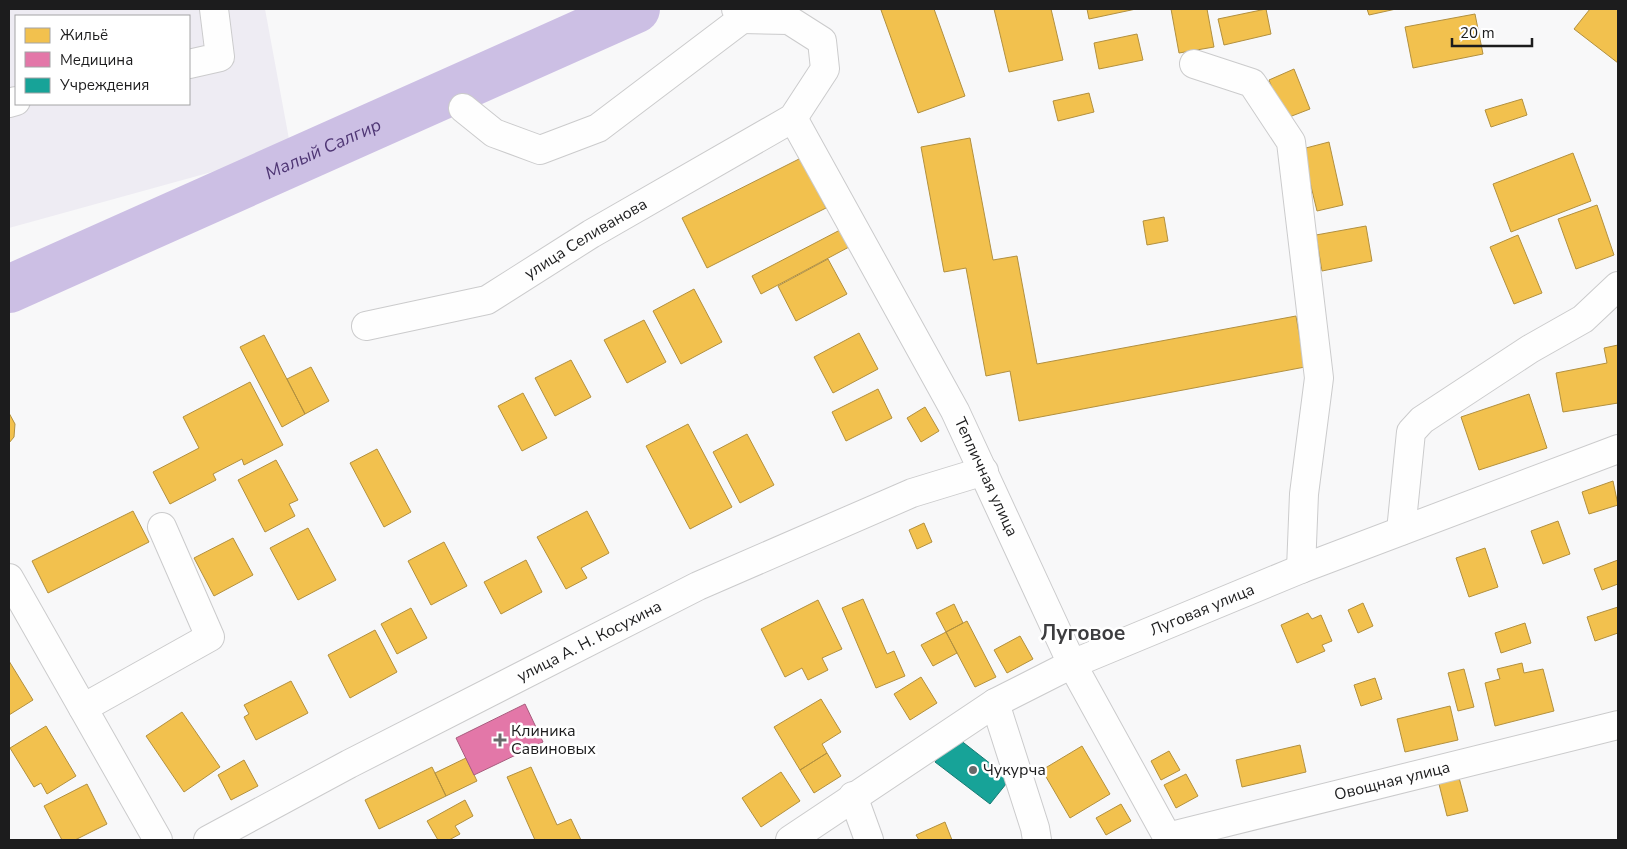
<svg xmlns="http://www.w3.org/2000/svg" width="1627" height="849" viewBox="0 0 1627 849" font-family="'Nunito Sans',sans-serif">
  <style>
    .built { fill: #eeecf3; fill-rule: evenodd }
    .homes { fill: #f2c14e; stroke: #b2903f }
    .health { fill: #e377a8; stroke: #a75c7e }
    .public { fill: #17a398; stroke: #187a73 }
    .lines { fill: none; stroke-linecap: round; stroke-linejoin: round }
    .river { stroke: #ccbfe4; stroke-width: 48 }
    .minor-casing { stroke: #cbcbcc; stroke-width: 30 }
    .major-casing { stroke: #cbcbcc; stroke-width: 30 }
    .minor { stroke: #fefefe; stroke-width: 28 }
    .major { stroke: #fefefe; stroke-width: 28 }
    .poi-dot { fill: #69696a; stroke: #fff; stroke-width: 2 }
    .labels { text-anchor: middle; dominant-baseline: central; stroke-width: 5; stroke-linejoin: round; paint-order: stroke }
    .street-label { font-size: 16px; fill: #1c1c1d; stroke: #fff }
    .poi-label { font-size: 16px; fill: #1c1c1d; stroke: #fff; text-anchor: start }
    .water-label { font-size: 18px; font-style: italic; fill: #4f3674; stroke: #fff }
    .district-label { font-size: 21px; font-weight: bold; fill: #3d3d3f; stroke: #fff }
  </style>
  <rect width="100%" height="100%" fill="#f8f8f9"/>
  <path class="built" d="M 9,9 L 265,9 L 291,150 L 9,228 ZM 16,16 L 189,16 L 189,104 L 16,104 Z"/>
  <path class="homes" d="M 884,9 L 934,9 L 965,96 L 918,113 L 881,10 Z
    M 994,9 L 1051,9 L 1063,60 L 1009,72 Z
    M 1087,9 L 1136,9 L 1089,19 Z
    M 1171,9 L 1207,9 L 1214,47 L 1179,53 Z
    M 1266,9 L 1271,34 L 1224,45 L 1218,19 Z
    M 1367,9 L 1396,9 L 1369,15 Z
    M 1590,9 L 1618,9 L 1618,63 L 1574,29 Z
    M 1475,14 L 1483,54 L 1413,68 L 1405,27 Z
    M 1137,34 L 1143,60 L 1099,69 L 1094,43 Z
    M 1294,69 L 1310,109 L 1284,119 L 1269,80 Z
    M 1089,93 L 1094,112 L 1058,121 L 1053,101 Z
    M 1522,99 L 1527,115 L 1491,127 L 1485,110 Z
    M 970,138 L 993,260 L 1017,256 L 1037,364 L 1296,316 L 1305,367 L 1019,421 L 1010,371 L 986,376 L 966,268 L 944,272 L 921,147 Z
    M 1329,142 L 1343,205 L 1317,211 L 1302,149 Z
    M 1573,153 L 1591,201 L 1511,232 L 1493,184 Z
    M 801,158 L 826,208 L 707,268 L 682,218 Z
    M 1597,205 L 1614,255 L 1576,269 L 1558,219 Z
    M 1164,217 L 1168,241 L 1147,245 L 1143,221 Z
    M 1366,226 L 1372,261 L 1322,271 L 1316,235 Z
    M 840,230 L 849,247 L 761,294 L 752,276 Z
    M 1518,235 L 1542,293 L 1514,304 L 1490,247 Z
    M 828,259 L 847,294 L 796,321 L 778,286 Z
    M 694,289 L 722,342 L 681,364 L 653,311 Z
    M 644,320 L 666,362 L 627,383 L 604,340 Z
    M 859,333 L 878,369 L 833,393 L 814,357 Z
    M 264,335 L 305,414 L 282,427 L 240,347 Z
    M 1618,345 L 1618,403 L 1563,412 L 1556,373 L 1607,363 L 1604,348 Z
    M 571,360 L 591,397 L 555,416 L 535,378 Z
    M 311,367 L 329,401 L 305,414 L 287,379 Z
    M 250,382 L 283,445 L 244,465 L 242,459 L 213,474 L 216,480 L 170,504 L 153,472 L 199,448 L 183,417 Z
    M 878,389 L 892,418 L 846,441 L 832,412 Z
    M 523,393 L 547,438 L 522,451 L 498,406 Z
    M 1529,394 L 1547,448 L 1479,470 L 1461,417 Z
    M 925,407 L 939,431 L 921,442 L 907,418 Z
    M 9,413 L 15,424 L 14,437 L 9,443 Z
    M 688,424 L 732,507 L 690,529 L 646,446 Z
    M 747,434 L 774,485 L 740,503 L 713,452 Z
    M 377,449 L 411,512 L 384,527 L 350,463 Z
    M 276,460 L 298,500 L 289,504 L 295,516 L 265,532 L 238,480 Z
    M 1613,481 L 1618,505 L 1589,514 L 1582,492 Z
    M 133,511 L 149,542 L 48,593 L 32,561 Z
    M 587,511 L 609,553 L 581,568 L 587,578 L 566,589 L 537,537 Z
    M 1558,521 L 1570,554 L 1543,564 L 1531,531 Z
    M 924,523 L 932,542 L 917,549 L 909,530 Z
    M 308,528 L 336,580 L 298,600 L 270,548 Z
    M 233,538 L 253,575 L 214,596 L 194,558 Z
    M 444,542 L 467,586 L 431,605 L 408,561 Z
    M 1485,548 L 1498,587 L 1469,597 L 1456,558 Z
    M 526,560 L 542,592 L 501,614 L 484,582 Z
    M 1618,560 L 1618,584 L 1602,590 L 1594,569 Z
    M 863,599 L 887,654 L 894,651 L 905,676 L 876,688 L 842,608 Z
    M 818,600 L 842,649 L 822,658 L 828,670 L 808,680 L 802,668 L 785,677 L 761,629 Z
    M 1363,603 L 1373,626 L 1358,633 L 1348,610 Z
    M 954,604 L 963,623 L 946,632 L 936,613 Z
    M 1618,607 L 1618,633 L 1595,641 L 1587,617 Z
    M 411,608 L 427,638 L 397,654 L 381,624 Z
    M 1308,613 L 1312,619 L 1321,615 L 1332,641 L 1322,645 L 1325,651 L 1297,663 L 1281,625 Z
    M 967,621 L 996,677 L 975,687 L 946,632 Z
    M 1525,623 L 1531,643 L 1501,653 L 1495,633 Z
    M 375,630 L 397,672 L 350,698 L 328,655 Z
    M 946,632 L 957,653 L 933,666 L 921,645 Z
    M 1020,636 L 1033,659 L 1007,673 L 994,650 Z
    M 9,661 L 33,700 L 9,715 Z
    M 1522,663 L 1524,673 L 1543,669 L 1554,711 L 1495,726 L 1485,683 L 1500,679 L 1497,669 Z
    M 1464,669 L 1474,707 L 1458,711 L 1448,673 Z
    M 921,677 L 937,703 L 910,720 L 894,694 Z
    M 1375,678 L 1382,699 L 1361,706 L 1354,685 Z
    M 291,681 L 308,713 L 256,740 L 244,717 L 249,714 L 244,705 Z
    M 821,699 L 841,732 L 822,744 L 827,753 L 800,770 L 774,727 Z
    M 1450,706 L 1458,740 L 1405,752 L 1397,719 Z
    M 182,712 L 220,767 L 184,792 L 146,736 Z
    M 46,726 L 76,776 L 47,794 L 41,783 L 34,787 L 10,748 Z
    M 1300,745 L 1306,772 L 1242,787 L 1236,760 Z
    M 1082,746 L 1110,794 L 1070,818 L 1042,770 Z
    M 1169,751 L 1180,770 L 1161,780 L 1151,761 Z
    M 827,753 L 841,776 L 814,793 L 800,770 Z
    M 466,758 L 477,781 L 446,796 L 435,773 Z
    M 244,760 L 258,786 L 231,800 L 218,775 Z
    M 432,767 L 446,796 L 379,829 L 365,800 Z
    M 531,767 L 557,825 L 571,819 L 581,840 L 535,840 L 507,777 Z
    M 781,772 L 800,801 L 761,827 L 742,798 Z
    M 1186,774 L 1198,796 L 1176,808 L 1164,785 Z
    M 1458,774 L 1468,811 L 1447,816 L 1438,780 Z
    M 87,784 L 107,824 L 75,840 L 62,840 L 44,806 Z
    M 465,800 L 473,816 L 455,826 L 460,834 L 449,840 L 438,840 L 427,821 Z
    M 1121,804 L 1131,821 L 1106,835 L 1096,818 Z
    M 945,822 L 952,840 L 919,840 L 916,835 Z"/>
  <path class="health" d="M 525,704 L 543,742 L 474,775 L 456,738 Z"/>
  <path class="public" d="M 955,736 L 1010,779 L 990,804 L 935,762 Z"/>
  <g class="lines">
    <path class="river" id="s1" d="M 9,289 L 636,9"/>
    <g class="minor-casing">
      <g id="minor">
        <path d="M 189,64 L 220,57 L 214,9"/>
        <path d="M 1194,64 L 1252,83 L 1291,142 L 1319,378 L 1304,494 L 1301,569"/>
        <path d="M 9,103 L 16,101"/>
        <path d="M 463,108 L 494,133 L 540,150 L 598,128 L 742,19"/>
        <path id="s2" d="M 366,326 L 487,300 L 591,234 L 793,118 L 825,69 L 822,41 L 789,20 L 742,19 L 736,9"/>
        <path d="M 1401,531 L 1411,432 L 1422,420 L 1530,349 L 1583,319 L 1618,286"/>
        <path d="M 9,578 L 158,840"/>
        <path d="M 995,703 L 1035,828 L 1037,840"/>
        <path d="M 83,708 L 210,637 L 162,527"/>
        <path d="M 853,796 L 869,840"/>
        <path id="s3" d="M 1167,837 L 1618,725"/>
        <path id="s4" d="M 208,840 L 349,764 L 698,586 L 912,493 L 984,471"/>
        <path d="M 790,840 L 995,703 L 1072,664 L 955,411 L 793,118"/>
      </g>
    </g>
    <g class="major-casing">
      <g id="major">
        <path id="s5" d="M 1169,840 L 1072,664 L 1301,569 L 1618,449"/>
      </g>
    </g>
    <use href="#minor" class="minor"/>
    <use href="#major" class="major"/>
  </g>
  <g class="poi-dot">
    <path d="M497.5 732.5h5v5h5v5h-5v5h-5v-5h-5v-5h5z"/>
    <circle cx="973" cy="770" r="5"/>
  </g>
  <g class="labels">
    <g class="street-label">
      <text stroke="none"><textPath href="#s2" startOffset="240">улица Селиванова</textPath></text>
      <text transform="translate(986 477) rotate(65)">Тепличная улица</text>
      <text stroke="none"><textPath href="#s5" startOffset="342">Луговая улица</textPath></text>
      <text stroke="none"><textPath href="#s4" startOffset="430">улица А. Н. Косухина</textPath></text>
      <text stroke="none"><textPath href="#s3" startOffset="232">Овощная улица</textPath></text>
    </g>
    <g class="poi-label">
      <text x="511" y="731">Клиника<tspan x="511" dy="18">Савиновых</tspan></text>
      <text x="983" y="770">Чукурча</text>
    </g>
    <g class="water-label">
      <text stroke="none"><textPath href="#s1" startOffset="344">Малый Салгир</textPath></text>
    </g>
    <g class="district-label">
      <text x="1083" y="633">Луговое</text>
    </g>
  </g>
  <rect width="1627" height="849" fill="none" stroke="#1c1c1d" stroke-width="20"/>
  <rect x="15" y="15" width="175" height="90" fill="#ffffff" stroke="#a4a4a5"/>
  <rect x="25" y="28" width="25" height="15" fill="#f2c14e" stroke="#a4a4a5"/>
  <text x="60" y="40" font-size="15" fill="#1c1c1d">Жильё</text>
  <rect x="25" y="52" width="25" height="15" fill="#e377a8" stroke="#a4a4a5"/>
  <text x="60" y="65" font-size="15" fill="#1c1c1d">Медицина</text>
  <rect x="25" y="78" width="25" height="15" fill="#17a398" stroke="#a4a4a5"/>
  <text x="60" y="90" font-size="15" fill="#1c1c1d">Учреждения</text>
  <path d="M1452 38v8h80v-8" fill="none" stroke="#1c1c1d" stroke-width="2.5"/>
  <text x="1460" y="38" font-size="15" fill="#1c1c1d" stroke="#ffffff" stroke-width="4" paint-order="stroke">20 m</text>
</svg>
